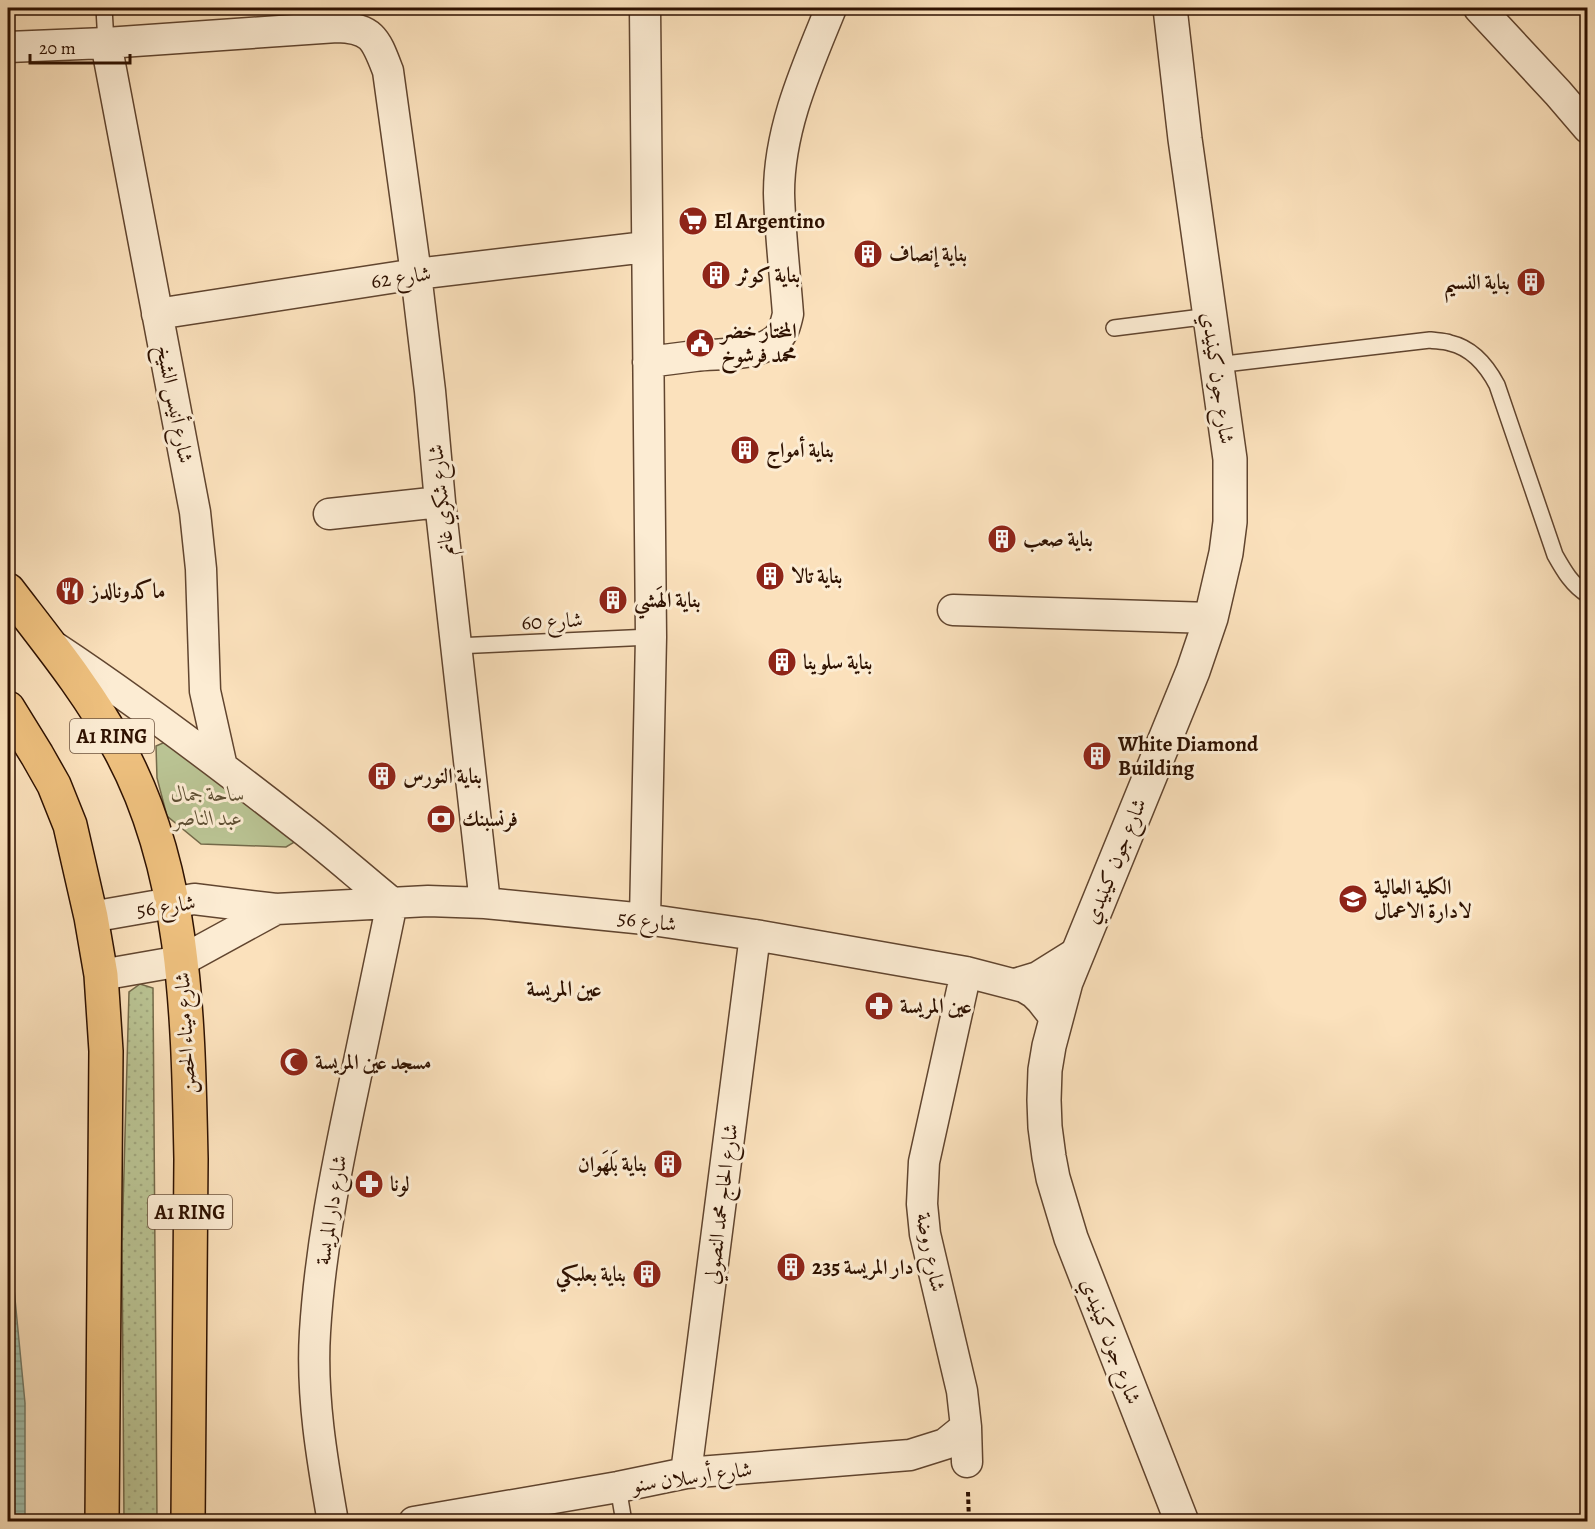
<svg xmlns="http://www.w3.org/2000/svg" width="1595" height="1529" viewBox="0 0 1595 1529" font-family="Alegreya,Amiri,serif">
  <style>
    .grass { fill: url(#grass-dots); stroke: #746a4a; stroke-width: 1.5 }
    .green { fill: #bac494; stroke: #746a4a; stroke-width: 1.5 }
    .water { fill: url(#water-rules); stroke: #727967; stroke-width: 1.5 }
    .lines { fill: none; stroke-linecap: round; stroke-linejoin: round }
    .service-casing { stroke: #61452f; stroke-width: 18 }
    .minor-casing { stroke: #61452f; stroke-width: 33 }
    .tertiary-casing { stroke: #61452f; stroke-width: 36 }
    .trunk-casing { stroke: #2e1100; stroke-width: 36 }
    .path { stroke: #2e1100; stroke-width: 4; stroke-dasharray: 4.5 3; stroke-linecap: butt }
    .service { stroke: #fcecd3; stroke-width: 15 }
    .minor { stroke: #fcecd3; stroke-width: 30 }
    .tertiary { stroke: #fcecd3; stroke-width: 33 }
    .trunk { stroke: #eec07e; stroke-width: 33 }
    .labels { text-anchor: middle; dominant-baseline: central; stroke-width: 6; stroke-linejoin: round; paint-order: stroke }
    .shield { fill: #fcecd3; stroke: #6c533f; stroke-width: 1.5 }
    .shield-label { font-size: 20px; font-weight: bold; fill: #2e1100 }
    .poi-label { font-size: 21px; font-weight: bold; fill: #2e1100; stroke: #fcecd3; text-anchor: start }
    .street-label { font-size: 21px; fill: #2e1100; stroke: #fcecd3 }
    .park-label { font-size: 21px; font-style: italic; fill: #5f5034; stroke: #fcecd3 }
    .neighbourhood-label { font-size: 22px; font-weight: bold; fill: #2e1100; stroke: #fcecd3 }
  </style>
  <defs>
    <pattern id="grass-dots" width="8" height="8" patternUnits="userSpaceOnUse" patternTransform="scale(1.5)"><rect width="8" height="8" fill="#bac494"/><path d="M2 2h.1M6 6h.1" fill="none" stroke="#a0a77e" stroke-width="1.8" stroke-linecap="round"/></pattern>
    <pattern id="water-rules" width="6" height="5" patternUnits="userSpaceOnUse" patternTransform="scale(1.5)"><rect width="6" height="5" fill="#a0beab"/><path d="M0 2.5h6" fill="none" stroke="#8aa291"/></pattern>
  </defs>
  <rect width="100%" height="100%" fill="#fbe1bc"/>
  <filter id="stains"><feTurbulence type="fractalNoise" baseFrequency=".00333" numOctaves="4"/><feColorMatrix values="0 0 0 0 .2 0 0 0 0 .09 0 0 0 0 .02 0 0 0 .5 -.17"/></filter>
  <radialGradient id="worn" r=".72"><stop offset=".6" stop-color="#630" stop-opacity="0"/><stop offset="1" stop-color="#630" stop-opacity=".3"/></radialGradient>
  <path class="grass" d="M 140,984 L 153,988 L 157,1522 L 124,1521 L 122,1243 L 129,992 Z"/>
  <path class="green" d="M 172,739 L 298,840 L 286,847 L 201,844 L 167,816 L 157,778 L 156,746 Z"/>
  <path class="water" d="M 8,1246 L 12,1268 L 25,1403 L 25,1521 L 8,1521 Z"/>
  <g class="lines">
    <g class="service-casing">
      <path id="service" d="M 104,8 L 106,43
        M 1114,328 L 1210,316
        M 1216,365 L 1430,340 C 1436,341 1444,341 1450,343 C 1472,348 1487,366 1497,385 L 1555,555 C 1564,571 1572,585 1588,595
        M 456,646 L 651,637
        M 618,1487 L 624,1522"/>
    </g>
    <g class="minor-casing">
      <path id="minor" d="M 645,8 L 651,637 L 645,919
        M 1479,8 L 1558,93 L 1588,128
        M 106,43 L 195,512 L 201,569 L 205,691 L 222,767
        M 8,47 L 106,43 L 337,27 C 373,28 376,40 388,71 L 416,274 L 430,391 L 440,502 L 485,903
        M 157,314 L 416,274 L 646,247
        M 648,362 C 664,360 679,358 695,356 C 721,353 756,357 777,339 C 784,332 786,323 788,314 C 785,274 780,233 779,193 C 779,128 807,67 831,8
        M 329,514 L 440,502
        M 953,610 L 1211,618
        M 56,648 C 139,703 218,763 296,824 C 329,849 360,877 392,903 C 379,965 366,1028 353,1090 C 336,1170 320,1250 315,1332 C 311,1395 322,1460 333,1522
        M 91,917 L 194,899 L 276,909 L 428,901 L 485,903 L 645,919 L 755,935 L 966,972 L 1024,987 L 1034,993 L 1041,1000 L 1056,1019
        M 966,972 L 924,1162 L 922,1204 L 925,1234 L 962,1391 L 966,1427 L 967,1462
        M 101,975 L 181,961 L 276,909
        M 1015,984 L 1038,977 L 1078,952
        M 686,1473 L 755,935
        M 414,1522 L 618,1487 L 686,1473 L 910,1455 L 945,1444 L 966,1427"/>
    </g>
    <g class="tertiary-casing">
      <path id="tertiary" d="M 1170,8 L 1185,139 L 1230,459 L 1230,522 L 1226,553 L 1211,618 L 1193,671 L 1066,982 L 1049,1046 L 1045,1070 L 1044,1100 L 1045,1127 L 1049,1157 L 1053,1178 L 1071,1238 L 1182,1522"/>
    </g>
    <g class="trunk-casing">
      <path id="trunk" d="M 8,590 C 47,641 89,692 120,750 C 187,873 188,1022 191,1159 L 188,1522
        M 8,708 L 37,755 L 54,785 L 70,825 L 91,917 L 101,975 L 106,1051 L 102,1522"/>
    </g>
    <path class="path" d="M 968,1492 L 969,1522"/>
    <use href="#service" class="service"/>
    <use href="#minor" class="minor"/>
    <use href="#tertiary" class="tertiary"/>
    <use href="#trunk" class="trunk"/>
  </g>
  <defs>
    <g id="supermarket-disc" transform="scale(1.5)"><circle r="9.5" fill="#8f2418" stroke="#fcecd3"/><path d="M-6-5.5h2.5l.6 2H6L4.5 2H-2.5L-4.4-4H-6ZM-1.5 3.2a1.3 1.3 0 1 0 .1 0ZM3 3.2a1.3 1.3 0 1 0 .1 0Z" fill="#fff"/></g>
    <g id="building-disc" transform="scale(1.5)"><circle r="9.5" fill="#8f2418" stroke="#fcecd3"/><path d="M-4-6H4V6H1V3H-1V6H-4ZM-2.5-4.3h1.7v1.8h-1.7ZM.8-4.3h1.7v1.8H.8ZM-2.5-1h1.7V.8h-1.7ZM.8-1h1.7V.8H.8Z" fill="#fff"/></g>
    <g id="civic-disc" transform="scale(1.5)"><circle r="9.5" fill="#8f2418" stroke="#fcecd3"/><path d="M-.6-6.5H3V-4.5H.6V-3L4-1V1h2V6H-6V1h2V-1L-.6-3ZM-1.2 2.5V6h2.4V2.5Z" fill="#fff"/></g>
    <g id="restaurant-disc" transform="scale(1.5)"><circle r="9.5" fill="#8f2418" stroke="#fcecd3"/><path d="M-5-6h1v4h1v-4h1v4h1v-4h1v5L-1.5 .5V6h-2V.5L-5-1ZM5-6V6H3V1.5H1.5Q1.5-4 5-6Z" fill="#fff"/></g>
    <g id="bank-disc" transform="scale(1.5)"><circle r="9.5" fill="#8f2418" stroke="#fcecd3"/><path d="M-6-4H6V4H-6ZM0-2.3a2.3 2.3 0 1 0 0 4.6a2.3 2.3 0 1 0 0-4.6Z" fill="#fff"/></g>
    <g id="university-disc" transform="scale(1.5)"><circle r="9.5" fill="#8f2418" stroke="#fcecd3"/><path d="M0-5L7-2L0 1L-7-2ZM-4 1L0 2.5L4 1V4Q0 6-4 4Z" fill="#fff"/></g>
    <g id="pharmacy-disc" transform="scale(1.5)"><circle r="9.5" fill="#8f2418" stroke="#fcecd3"/><path d="M-2-6h4v4h4v4h-4v4h-4v-4h-4v-4h4Z" fill="#fff"/></g>
    <g id="mosque-disc" transform="scale(1.5)"><circle r="9.5" fill="#8f2418" stroke="#fcecd3"/><path d="M3.5-4.9A6 6 0 1 0 3.5 4.9A5 5 0 1 1 3.5-4.9Z" fill="#fff"/></g>
  </defs>
  <g fill-rule="evenodd">
    <use href="#supermarket-disc" x="693" y="221"/>
    <use href="#building-disc" x="868" y="254"/>
    <use href="#building-disc" x="716" y="275"/>
    <use href="#building-disc" x="1531" y="282"/>
    <use href="#civic-disc" x="700" y="343"/>
    <use href="#building-disc" x="745" y="450"/>
    <use href="#building-disc" x="1002" y="539"/>
    <use href="#building-disc" x="770" y="576"/>
    <use href="#restaurant-disc" x="70" y="591"/>
    <use href="#building-disc" x="613" y="600"/>
    <use href="#building-disc" x="782" y="662"/>
    <use href="#building-disc" x="1097" y="756"/>
    <use href="#building-disc" x="382" y="776"/>
    <use href="#bank-disc" x="441" y="819"/>
    <use href="#university-disc" x="1353" y="899"/>
    <use href="#pharmacy-disc" x="879" y="1006"/>
    <use href="#mosque-disc" x="294" y="1062"/>
    <use href="#building-disc" x="668" y="1164"/>
    <use href="#pharmacy-disc" x="369" y="1184"/>
    <use href="#building-disc" x="791" y="1267"/>
    <use href="#building-disc" x="647" y="1274"/>
  </g>
  <g class="labels">
    <g class="shield">
      <rect x="70" y="719" width="84" height="34" rx="4.5"/>
      <rect x="148" y="1195" width="84" height="34" rx="4.5"/>
    </g>
    <g class="shield-label">
      <text x="112" y="736">A1 RING</text>
      <text x="190" y="1212">A1 RING</text>
    </g>
    <g class="poi-label">
      <text x="714" y="221">El Argentino</text>
      <text x="889" y="254">بناية إنصاف</text>
      <text x="737" y="275">بناية كوثر</text>
      <text x="1510" y="282" text-anchor="end">بناية النسيم</text>
      <text x="721" y="331">المختار خضر<tspan x="721" dy="24">محمد فرشوخ</tspan></text>
      <text x="766" y="450">بناية أمواج</text>
      <text x="1023" y="539">بناية صعب</text>
      <text x="791" y="576">بناية تالا</text>
      <text x="91" y="591">ماكدونالدز</text>
      <text x="634" y="600">بناية الهَشي</text>
      <text x="803" y="662">بناية سلوينا</text>
      <text x="1118" y="744">White Diamond<tspan x="1118" dy="24">Building</tspan></text>
      <text x="403" y="776">بناية النورس</text>
      <text x="462" y="819">فرنسبنك</text>
      <text x="1374" y="887">الكلية العالية<tspan x="1374" dy="24">لادارة الاعمال</tspan></text>
      <text x="900" y="1006">عين المريسة</text>
      <text x="315" y="1062">مسجد عين المريسة</text>
      <text x="647" y="1164" text-anchor="end">بناية بَلهَوان</text>
      <text x="390" y="1184">لونا</text>
      <text x="812" y="1267">دار المريسة 235</text>
      <text x="626" y="1274" text-anchor="end">بناية بعلبكي</text>
    </g>
    <g class="street-label">
      <text transform="translate(401 277) rotate(-8)">شارع 62</text>
      <text transform="translate(1218 378) rotate(82)">شارع جون كينيدي</text>
      <text transform="translate(175 404) rotate(79)">شارع أنيس الشيخ</text>
      <text transform="translate(441 500) rotate(-96)">شارع شكري غانم</text>
      <text transform="translate(552 621) rotate(-3)">شارع 60</text>
      <text transform="translate(1115 861) rotate(-68)">شارع جون كينيدي</text>
      <text transform="translate(166 906) rotate(-8)">شارع 56</text>
      <text transform="translate(647 921) rotate(7)">شارع 56</text>
      <text transform="translate(185 1033) rotate(-93)">شارع ميناء الحصن</text>
      <text transform="translate(721 1204) rotate(-83)">شارع الحاج محمد النصولي</text>
      <text transform="translate(331 1210) rotate(-81)">شارع دار المريسة</text>
      <text transform="translate(931 1252) rotate(79)">شارع روضة</text>
      <text transform="translate(1111 1341) rotate(69)">شارع جون كينيدي</text>
      <text transform="translate(692 1477) rotate(-8)">شارع أرسلان سنو</text>
    </g>
    <g class="park-label">
      <text x="208" y="794">ساحة جمال<tspan x="208" dy="24">عبد الناصر</tspan></text>
    </g>
    <g class="neighbourhood-label">
      <text x="564" y="989">عين المريسة</text>
    </g>
  </g>
  <rect width="1595" height="1529" fill="none" stroke="#fbe1bc" stroke-width="30"/>
  <rect x="9" y="9" width="1577" height="1511" fill="none" stroke="#2e1100" stroke-width="3"/>
  <rect x="15" y="15" width="1565" height="1499" fill="none" stroke="#2e1100" stroke-width="1.5"/>
  <path d="M30 54v9h100v-9" fill="none" stroke="#2e1100" stroke-width="3"/>
  <text x="39" y="54" font-size="18" fill="#2e1100" stroke="#fcecd3" stroke-width="4.5" paint-order="stroke">20 m</text>
  <rect width="100%" height="100%" filter="url(#stains)"/>
  <rect width="100%" height="100%" fill="url(#worn)"/>
</svg>
